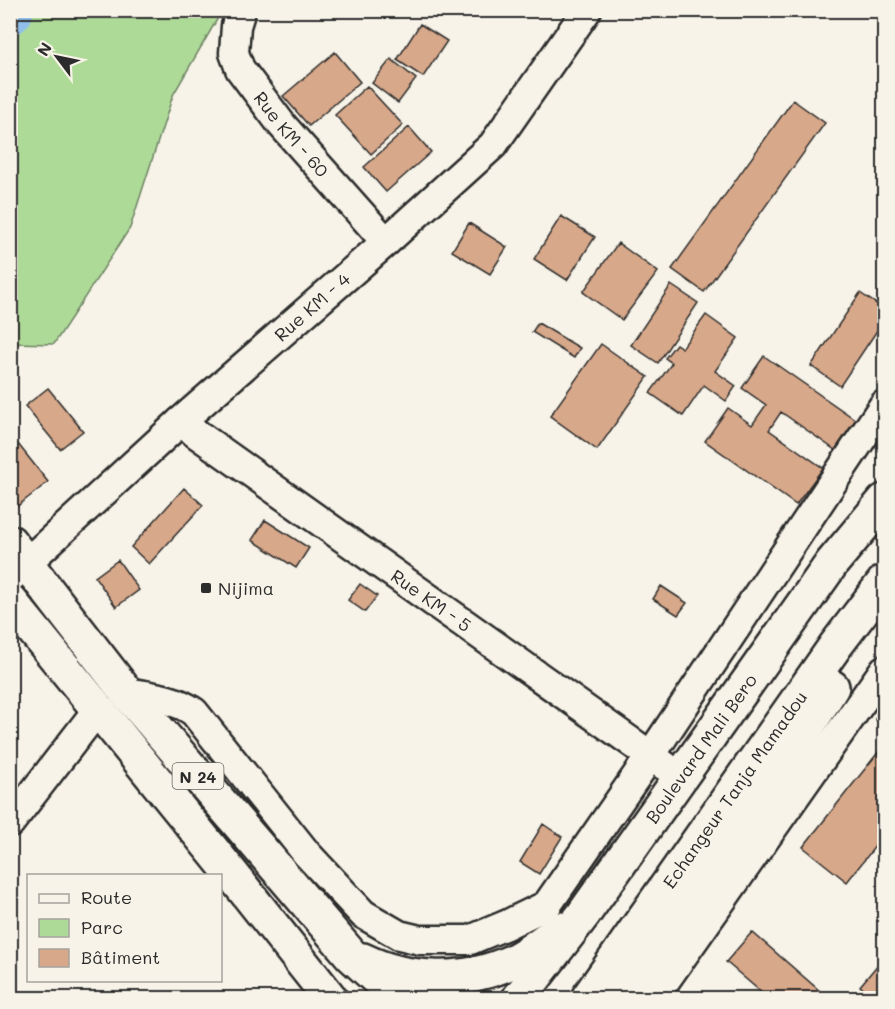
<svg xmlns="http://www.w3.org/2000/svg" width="895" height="1009" viewBox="0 0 895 1009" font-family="Mali,sans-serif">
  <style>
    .green { fill: #aeda98; stroke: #6c8262; stroke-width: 1.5 }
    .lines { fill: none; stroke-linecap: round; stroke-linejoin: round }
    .river { stroke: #90bfeb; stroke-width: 45 }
    .building { fill: #d8a88a; stroke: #2b2b2b; stroke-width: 1.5 }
    .minor-casing { stroke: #2b2b2b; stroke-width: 33 }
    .major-casing { stroke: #2b2b2b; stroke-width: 38 }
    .minor { stroke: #f7f3e8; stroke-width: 28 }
    .major { stroke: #f7f3e8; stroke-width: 33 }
    .poi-dot { fill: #2b2b2b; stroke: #f7f3e8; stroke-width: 2 }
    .labels { text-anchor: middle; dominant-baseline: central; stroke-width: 6; stroke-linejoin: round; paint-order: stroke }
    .shield { fill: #f7f3e8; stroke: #686764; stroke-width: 1.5 }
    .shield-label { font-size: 16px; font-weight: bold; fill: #2b2b2b }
    .street-label { font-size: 18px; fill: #2b2b2b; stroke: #f7f3e8 }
    .poi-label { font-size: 18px; fill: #2b2b2b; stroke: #f7f3e8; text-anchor: start }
  </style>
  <rect width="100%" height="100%" fill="#f7f3e8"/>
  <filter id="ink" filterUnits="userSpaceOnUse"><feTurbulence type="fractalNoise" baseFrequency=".0167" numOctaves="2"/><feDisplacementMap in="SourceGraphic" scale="12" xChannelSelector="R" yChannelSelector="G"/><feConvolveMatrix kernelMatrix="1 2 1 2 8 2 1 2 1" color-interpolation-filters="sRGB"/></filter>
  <g filter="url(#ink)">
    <path class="green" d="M 11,10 L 222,11 L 173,95 L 130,228 L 54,344 L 11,343 Z"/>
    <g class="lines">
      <path class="river" d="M 10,12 L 11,10"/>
    </g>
    <path class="building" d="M 420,24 L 447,41 L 423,77 L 397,60 Z
      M 335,52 L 360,82 L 309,126 L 283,96 Z
      M 391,59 L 416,79 L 398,103 L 372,83 Z
      M 367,86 L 403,125 L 371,154 L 335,115 Z
      M 793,100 L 825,123 L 704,292 L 672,269 Z
      M 409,127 L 431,152 L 386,192 L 364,167 Z
      M 561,216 L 595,237 L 567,280 L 534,259 Z
      M 469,223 L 507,247 L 490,274 L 452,251 Z
      M 618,243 L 658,272 L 622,320 L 583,292 Z
      M 671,285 L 698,303 L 658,363 L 631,345 Z
      M 860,293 L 884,309 L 884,320 L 840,386 L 811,366 Z
      M 706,315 L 738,338 L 715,371 L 736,386 L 726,401 L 704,385 L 683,416 L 650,393 L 672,363 L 665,358 L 676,344 L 682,348 Z
      M 538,323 L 580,348 L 574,358 L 532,332 Z
      M 601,344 L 648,377 L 597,450 L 550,416 Z
      M 764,356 L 856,420 L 835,450 L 781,412 L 769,430 L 823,468 L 796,505 L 705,441 L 728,408 L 752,425 L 766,405 L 742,388 Z
      M 48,388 L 83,431 L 60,449 L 25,406 Z
      M 18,444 L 48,482 L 10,512 L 10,450 Z
      M 184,488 L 203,505 L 149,564 L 131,547 Z
      M 265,520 L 309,548 L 296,568 L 252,540 Z
      M 118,560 L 139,590 L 116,607 L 95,577 Z
      M 360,584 L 377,596 L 365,612 L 348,600 Z
      M 661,586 L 687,603 L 678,615 L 653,599 Z
      M 884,706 L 884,726 L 875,719 Z
      M 884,745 L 884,835 L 847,882 L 803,847 Z
      M 543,824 L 562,837 L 539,874 L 520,862 Z
      M 752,932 L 828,998 L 768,998 L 726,962 Z
      M 884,957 L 884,998 L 874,998 L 860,986 Z"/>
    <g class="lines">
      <g class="minor-casing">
        <g id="minor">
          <path id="s1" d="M 241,10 L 236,26 L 234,53 L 240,69 L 282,125 L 386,242"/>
          <path id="s2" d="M 180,422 L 665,766"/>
          <path id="s3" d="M 10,578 L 180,422 L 386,242 L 493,145 L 587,10"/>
          <path d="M 126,692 C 149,696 175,698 194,712 L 307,854 L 363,914 L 399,935 L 420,940 L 470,940 L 506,925 L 547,905 L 651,755 L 884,405"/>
          <path d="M 10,823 L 98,709"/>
          <path d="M 653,998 L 884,670"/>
        </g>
      </g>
      <g class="major-casing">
        <g id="major">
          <path d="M 10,542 L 126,692 L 351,955 L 398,998"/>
          <path d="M 10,601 L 231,873 L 330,998"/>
          <path d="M 363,960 C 408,982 466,983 511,962 C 527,955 546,939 561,929"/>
          <path id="s4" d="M 519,998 L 583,915 L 832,563 L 884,501"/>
          <path id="s5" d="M 588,998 L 836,645 L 884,582"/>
          <path d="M 621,998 L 776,778 L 832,687"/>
        </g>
      </g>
      <use href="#minor" class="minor"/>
      <use href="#major" class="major"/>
    </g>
  </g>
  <rect class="poi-dot" x="200" y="582" width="12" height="12" rx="3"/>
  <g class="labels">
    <rect class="shield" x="172.5" y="763" width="51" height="26" rx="4.5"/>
    <g class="shield-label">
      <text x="198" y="776">N 24</text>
    </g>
    <g class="street-label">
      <text stroke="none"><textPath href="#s1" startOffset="144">Rue KM - 60</textPath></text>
      <text stroke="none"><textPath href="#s3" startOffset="406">Rue KM - 4</textPath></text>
      <text stroke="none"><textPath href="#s2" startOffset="308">Rue KM - 5</textPath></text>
      <text stroke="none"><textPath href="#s4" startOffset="309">Boulevard Mali Bero</textPath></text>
      <text stroke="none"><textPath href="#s5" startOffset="255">Echangeur Tanja Mamadou</textPath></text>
    </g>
    <g class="poi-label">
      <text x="218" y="588">Nijima</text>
    </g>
  </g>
  <rect width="895" height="1009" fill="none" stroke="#f7f3e8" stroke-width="36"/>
  <rect x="18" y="18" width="859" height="973" fill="none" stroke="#2b2b2b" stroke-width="2" filter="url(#ink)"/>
  <rect x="27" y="874" width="195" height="108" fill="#f7f3e8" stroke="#a5a39c" stroke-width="1.5"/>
  <rect x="39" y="894" width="30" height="9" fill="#f7f3e8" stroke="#a5a39c" stroke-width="1.5"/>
  <text x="81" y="904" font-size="18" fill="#2b2b2b">Route</text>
  <rect x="39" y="919" width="30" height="18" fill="#aeda98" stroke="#a5a39c" stroke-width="1.5"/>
  <text x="81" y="934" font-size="18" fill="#2b2b2b">Parc</text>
  <rect x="39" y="949" width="30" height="18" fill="#d8a88a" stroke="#a5a39c" stroke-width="1.5"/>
  <text x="81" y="964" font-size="18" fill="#2b2b2b">Bâtiment</text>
  <g transform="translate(57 57) rotate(302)" stroke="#f7f3e8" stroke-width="4.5" paint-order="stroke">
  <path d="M0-4.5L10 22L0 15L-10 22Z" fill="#2b2b2b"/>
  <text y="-9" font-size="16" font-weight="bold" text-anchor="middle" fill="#2b2b2b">N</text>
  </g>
</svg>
